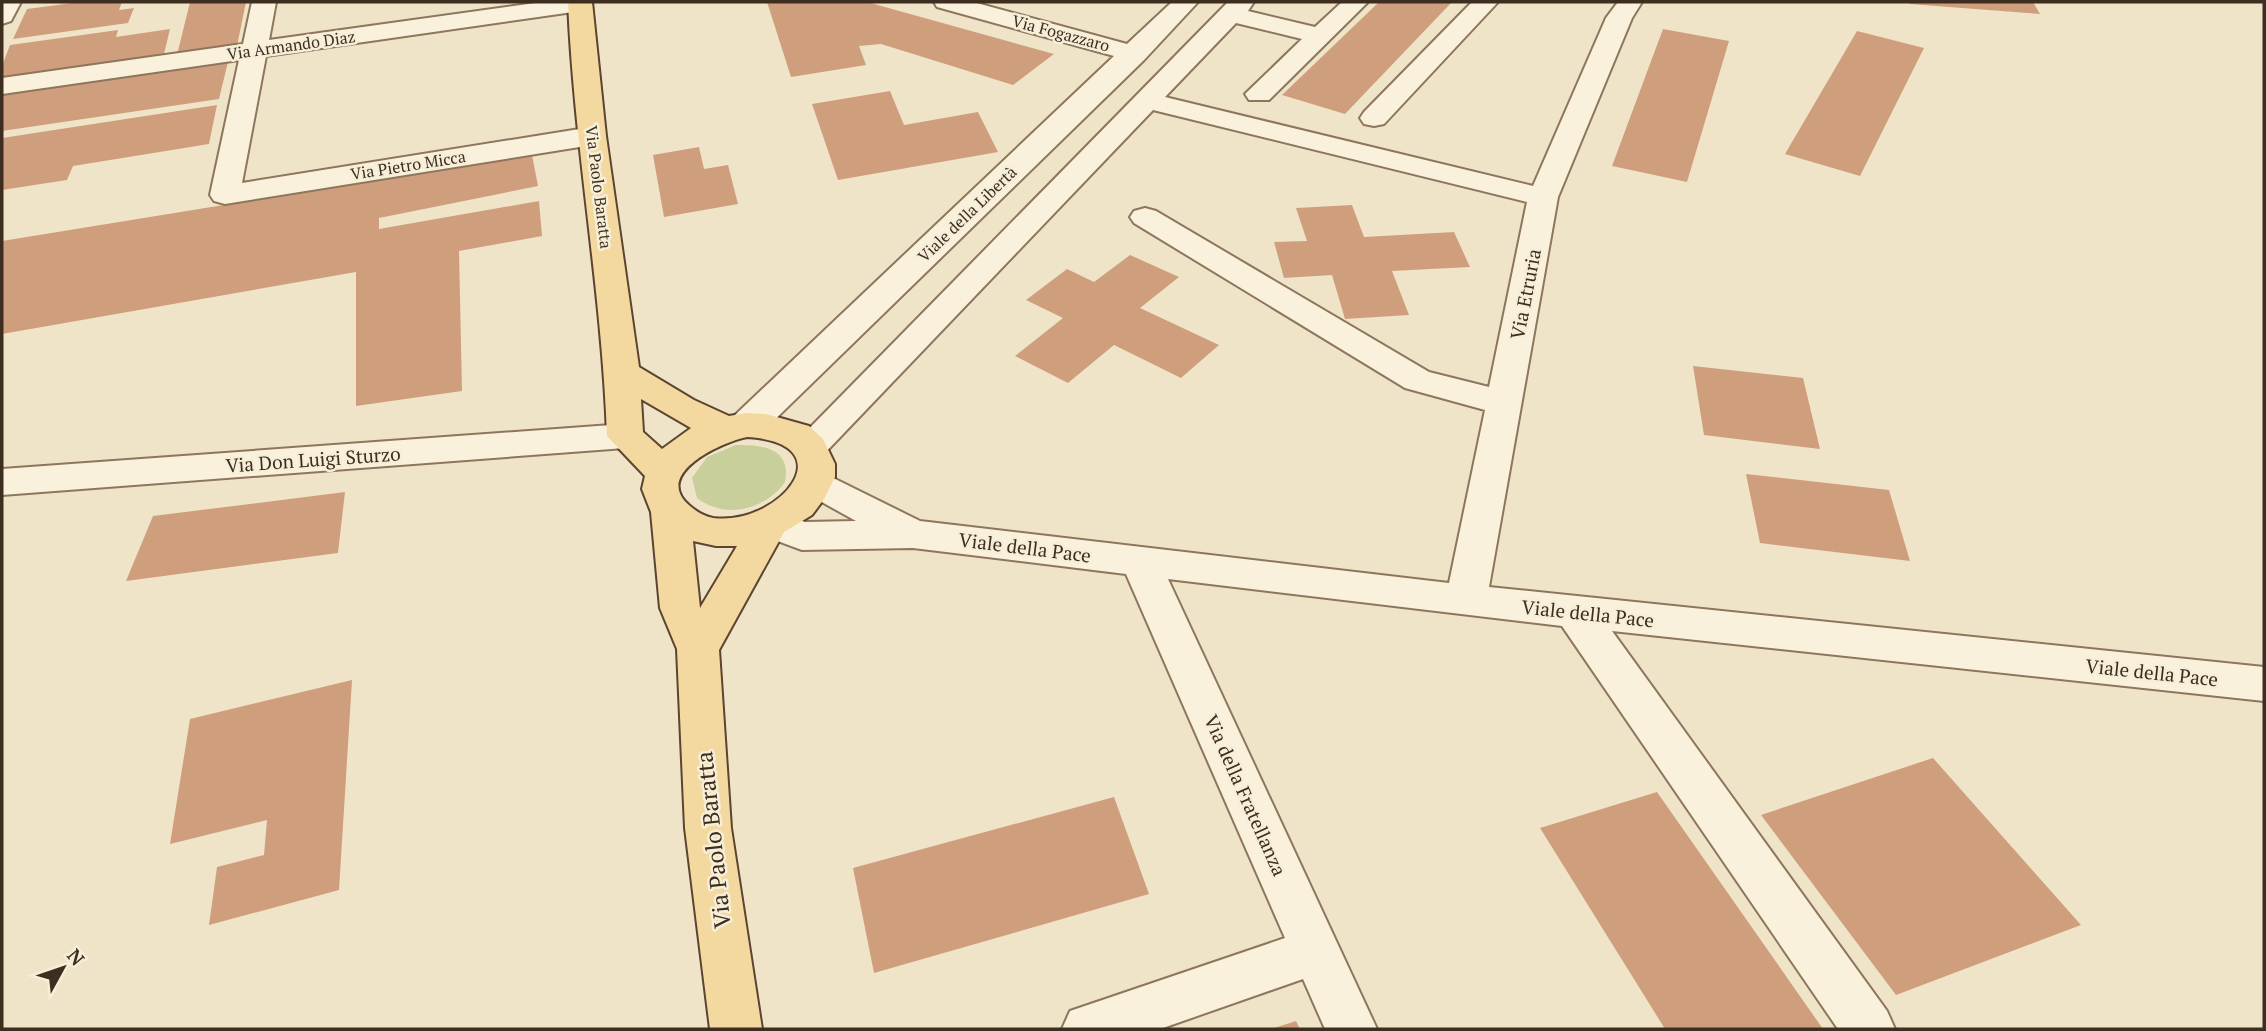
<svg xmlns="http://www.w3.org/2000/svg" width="2266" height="1031" viewBox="0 0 2266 1031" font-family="'PT Serif',serif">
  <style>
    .green { fill: #c9cf9b }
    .building { fill: #cf9f7d }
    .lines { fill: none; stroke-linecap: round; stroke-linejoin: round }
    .minor-casing { stroke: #8d765c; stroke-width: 4 }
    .major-casing { stroke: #5b4430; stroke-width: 4 }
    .minor { fill: #faf1dc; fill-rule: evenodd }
    .major { fill: #f3d9a0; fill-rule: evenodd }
    .labels { text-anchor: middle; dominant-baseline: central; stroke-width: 5; stroke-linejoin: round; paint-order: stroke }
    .far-street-label { font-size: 16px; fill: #3d2e20; stroke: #f7eed8 }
    .street-label { font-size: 19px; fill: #3d2e20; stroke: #f7eed8 }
    .near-street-label { font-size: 23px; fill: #3d2e20; stroke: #f7eed8 }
  </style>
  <rect width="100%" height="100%" fill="#f0e4c8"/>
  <path class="green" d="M 736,445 C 762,444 792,449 785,482 C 765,510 725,520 697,498 L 692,478 L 707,457 Z"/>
  <path class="building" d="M 80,2 L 122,2 L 119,10 L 134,8 L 128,23 L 13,39 L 27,9 Z
    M 190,2 L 246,2 L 237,46 L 177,55 Z
    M 767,2 L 867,2 L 1054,54 L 1013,85 L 881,44 L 859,46 L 866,65 L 791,77 Z
    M 1379,2 L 1452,2 L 1345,114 L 1282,95 Z
    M 1910,2 L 2033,2 L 2040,14 L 1910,4 Z
    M 170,29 L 164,54 L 2,78 L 2,66 L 10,45 L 118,30 L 116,37 Z
    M 1663,29 L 1729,41 L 1687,182 L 1612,166 Z
    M 1857,31 L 1924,48 L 1860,176 L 1785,154 Z
    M 228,62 L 219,99 L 2,131 L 2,94 Z
    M 890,91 L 904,125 L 978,112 L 998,152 L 838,180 L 812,104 Z
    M 217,105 L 209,144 L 73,166 L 67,180 L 2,190 L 2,138 Z
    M 699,147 L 704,169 L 728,165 L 738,204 L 664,217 L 653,155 Z
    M 532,155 L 538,186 L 379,218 L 379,229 L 539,201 L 542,236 L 459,251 L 462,391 L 356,406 L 356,272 L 2,334 L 2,241 Z
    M 1352,205 L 1364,237 L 1454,232 L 1470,267 L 1392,271 L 1409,315 L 1345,319 L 1332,275 L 1284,278 L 1274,242 L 1307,241 L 1296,208 Z
    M 1130,255 L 1179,277 L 1140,308 L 1219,345 L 1181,378 L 1114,345 L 1068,383 L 1015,356 L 1063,318 L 1026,300 L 1067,269 L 1094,282 Z
    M 1693,366 L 1803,378 L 1820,449 L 1704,435 Z
    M 1746,474 L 1889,490 L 1910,561 L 1760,543 Z
    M 345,492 L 338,553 L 126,581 L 153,516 Z
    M 352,680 L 339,890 L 209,925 L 217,867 L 264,855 L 267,820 L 170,844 L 190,719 Z
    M 1933,758 L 2081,925 L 1896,995 L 1761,815 Z
    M 1657,792 L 1823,1029 L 1665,1029 L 1540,828 Z
    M 1114,797 L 1149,894 L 874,973 L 853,868 Z
    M 1296,1021 L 1300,1029 L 1271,1029 Z"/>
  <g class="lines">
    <g class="minor-casing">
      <path id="minor" d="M 2,2 L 21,2 L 11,21 L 2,24 Z
        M 252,2 L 276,2 L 269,40 L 543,2 L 592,4 L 589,9 L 580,11 L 266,56 L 242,183 L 592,127 L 602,130 L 606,136 L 602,142 L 592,145 L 225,204 L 214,201 L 210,195 L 239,60 L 2,94 L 2,78 L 243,44 Z
        M 934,2 L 973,2 L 1127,44 L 1172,2 L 1198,2 L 1144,60 L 760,434 L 747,437 L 734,434 L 729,425 L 734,416 L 1114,56 L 937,7 Z
        M 1228,2 L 1254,2 L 1248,11 L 1315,27 L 1342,2 L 1368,2 L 1269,100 L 1249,100 L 1245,94 L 1302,39 L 1236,23 L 1165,97 L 1533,186 L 1606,18 L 1618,2 L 1642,2 L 1632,18 L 1558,197 L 1489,587 L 2264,667 L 2264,701 L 1612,631 L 1887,1011 L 1895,1029 L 1838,1029 L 1562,626 L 1168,579 L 1377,1029 L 1325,1029 L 1303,979 L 1160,1029 L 1062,1029 L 1070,1011 L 1285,938 L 1126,574 L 913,548 L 802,550 L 756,533 L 751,523 L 756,513 L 770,509 L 805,522 L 856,521 L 802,491 L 796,482 L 802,473 L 815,469 L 920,521 L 1449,583 L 1485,410 L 1405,388 L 1134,223 L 1130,217 L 1134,211 L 1145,208 L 1156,211 L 1429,372 L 1489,387 L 1527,202 L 1153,110 L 822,456 L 809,460 L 796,456 L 791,447 Z
        M 1472,2 L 1498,2 L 1384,124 L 1374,126 L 1364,124 L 1360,118 L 1364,112 Z
        M 625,424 L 638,427 L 643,436 L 638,445 L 625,448 L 2,495 L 2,469 Z"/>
    </g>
    <g class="major-casing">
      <path id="major" d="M 568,2 L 592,2 L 606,136 L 639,367 L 694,400 L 729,416 L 747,413 L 766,414 L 809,426 L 823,439 L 835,464 L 835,477 L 824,499 L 812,515 L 784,532 L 719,650 L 731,828 L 762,1029 L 710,1029 L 685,828 L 677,649 L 660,608 L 651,512 L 642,489 L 645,476 L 607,436 C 602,291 574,147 568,2 ZM 641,399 L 691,428 L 662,449 L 643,432 ZM 747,437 C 847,443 780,526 713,518 C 704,516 697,512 690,506 C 651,474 722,442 747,437 ZM 693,541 L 716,546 L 737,546 L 700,608 Z"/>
    </g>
    <use href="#minor" class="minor"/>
    <use href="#major" class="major"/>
  </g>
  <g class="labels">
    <g class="far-street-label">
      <text transform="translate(1061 33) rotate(15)">Via Fogazzaro</text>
      <text transform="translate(291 45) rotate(-8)">Via Armando Diaz</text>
      <text transform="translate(408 165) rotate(-9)">Via Pietro Micca</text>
      <text transform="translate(599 187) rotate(83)">Via Paolo Baratta</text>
      <text transform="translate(967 214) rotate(-44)">Viale della Libertà</text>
    </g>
    <g class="street-label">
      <text transform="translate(1525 294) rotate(-79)">Via Etruria</text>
      <text transform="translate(313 459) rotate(-4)">Via Don Luigi Sturzo</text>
      <text transform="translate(1025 547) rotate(7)">Viale della Pace</text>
      <text transform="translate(1588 613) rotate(6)">Viale della Pace</text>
      <text transform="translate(2152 672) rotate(6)">Viale della Pace</text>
      <text transform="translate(1246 795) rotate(66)">Via della Fratellanza</text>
    </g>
    <g class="near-street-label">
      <text transform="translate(713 840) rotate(-96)">Via Paolo Baratta</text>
    </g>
  </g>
  <rect width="2266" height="1031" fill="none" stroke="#3d2e20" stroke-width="7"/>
  <g transform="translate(63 968) rotate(50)" stroke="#f7eed8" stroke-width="5" paint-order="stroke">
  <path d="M0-5L12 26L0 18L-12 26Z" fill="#3d2e20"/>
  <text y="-10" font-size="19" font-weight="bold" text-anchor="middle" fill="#3d2e20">N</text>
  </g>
</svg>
